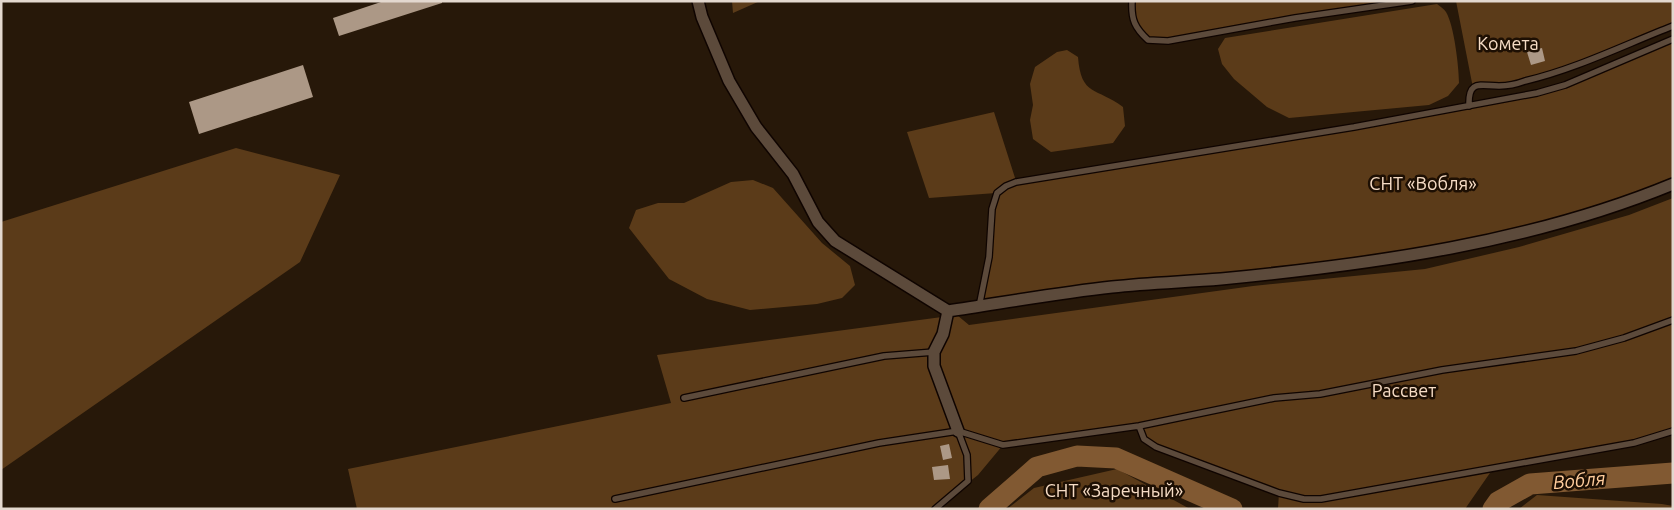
<svg xmlns="http://www.w3.org/2000/svg" width="1674" height="510" viewBox="0 0 1674 510" font-family="Ubuntu,sans-serif">
  <style>
    .green { fill: #5b3b19 }
    .lines { fill: none; stroke-linecap: round; stroke-linejoin: round }
    .river { stroke: #815932; stroke-width: 21 }
    .building { fill: #ac9886 }
    .lane-casing { stroke: #0f0400; stroke-width: 8 }
    .street-casing { stroke: #0f0400; stroke-width: 14 }
    .lane { stroke: #5c4a3b; stroke-width: 5.5 }
    .street { stroke: #5c4a3b; stroke-width: 11 }
    .labels { text-anchor: middle; dominant-baseline: central; stroke-width: 5; stroke-linejoin: round; paint-order: stroke }
    .park-label { font-size: 18px; fill: #f6dcc5; stroke: #1d0f03 }
    .water-label { font-size: 19px; font-style: italic; fill: #ffcc9c; stroke: #1d0f03 }
  </style>
  <rect width="100%" height="100%" fill="#271809"/>
  <path class="green" d="M 732,1 L 760,1 L 733,13 Z
    M 1132,1 L 1412,1 L 1168,41 L 1148,40 L 1135,28 Z
    M 1456,1 L 1673,1 L 1673,26 L 1560,73 L 1520,83 L 1473,88 Z
    M 1437,4 C 1440,6 1444,9 1446,12 C 1454,25 1459,67 1459,83 L 1448,96 L 1429,105 L 1289,118 L 1267,107 L 1234,79 L 1222,64 L 1218,49 L 1225,38 Z
    M 1673,39 L 1673,184 L 1535,231 L 1380,260 L 979,307 L 996,193 L 929,198 L 907,132 L 994,112 L 1016,181 L 1354,127 L 1565,85 Z
    M 1067,50 L 1078,57 C 1081,97 1097,87 1123,107 L 1125,126 L 1113,143 L 1051,152 L 1033,139 L 1030,120 L 1033,105 L 1030,84 L 1035,67 L 1057,52 Z
    M 236,148 L 340,175 L 300,262 L 1,470 L 1,222 Z
    M 753,180 L 773,188 L 822,243 L 850,266 L 855,285 L 842,298 L 817,304 L 750,310 L 707,299 L 669,279 L 629,228 L 636,210 L 658,203 L 684,203 L 731,182 Z
    M 1673,198 L 1673,431 L 1492,470 L 1465,509 L 1278,509 L 1279,492 L 1156,447 L 1144,439 L 1139,426 L 1003,445 L 978,475 L 935,509 L 357,509 L 348,469 L 671,403 L 657,355 L 957,315 L 969,325 L 1253,286 L 1425,269 L 1519,247 L 1629,215 Z
    M 1117,469 L 1190,509 L 1007,509 L 1034,488 Z
    M 1537,495 L 1662,504 L 1673,506 L 1673,509 L 1519,509 Z"/>
  <g class="lines">
    <path class="river" d="M 989,509 L 1037,467 L 1077,456 L 1116,458 L 1232,509
      M 1493,509 L 1498,502 L 1530,484 L 1673,473"/>
  </g>
  <path class="building" d="M 384,1 L 442,1 L 442,3 L 339,36 L 333,18 Z
    M 1542,48 L 1545,61 L 1531,65 L 1527,52 Z
    M 303,65 L 313,97 L 199,134 L 189,102 Z
    M 949,444 L 952,458 L 943,460 L 940,446 Z
    M 948,465 L 950,479 L 934,480 L 932,467 Z"/>
  <g class="lines">
    <g class="lane-casing">
      <path id="lane" d="M 1132,1 C 1131,20 1135,28 1148,40 L 1168,41 L 1295,18 L 1412,1
        M 1469,106 C 1468,79 1480,86 1499,86 C 1507,86 1517,84 1525,81 C 1576,69 1624,45 1673,26
        M 979,307 L 989,257 L 992,209 L 997,193 L 1006,186 L 1016,182 L 1354,127 L 1537,93 L 1565,85 L 1673,39
        M 684,398 L 884,356 L 934,352
        M 1139,426 L 1144,439 L 1156,447 L 1279,493 L 1304,499 L 1321,499 L 1634,443 L 1673,431
        M 615,499 L 879,443 L 958,431 L 1003,445 L 1139,426 L 1274,398 L 1320,394 L 1442,370 L 1576,351 L 1624,338 L 1673,320
        M 935,509 L 968,481 L 967,455 L 958,431"/>
    </g>
    <g class="street-casing">
      <path id="street" d="M 698,1 L 702,17 L 729,81 L 756,127 L 793,174 L 818,222 L 835,241 L 948,311 C 1002,303 1057,293 1112,287 C 1148,283 1184,282 1221,279 C 1374,264 1530,243 1673,184
        M 948,311 L 943,334 L 934,352 L 934,366 L 958,431"/>
    </g>
    <use href="#lane" class="lane"/>
    <use href="#street" class="street"/>
  </g>
  <g class="labels">
    <g class="park-label">
      <text x="1508" y="43">Комета</text>
      <text x="1423" y="183">СНТ «Вобля»</text>
      <text x="1404" y="390">Рассвет</text>
      <text x="1114" y="490">СНТ «Заречный»</text>
    </g>
    <g class="water-label">
      <text transform="translate(1579 480) rotate(-5)">Вобля</text>
    </g>
  </g>
  <rect width="1674" height="510" fill="none" stroke="#e3d8cf" stroke-width="5"/>
</svg>
